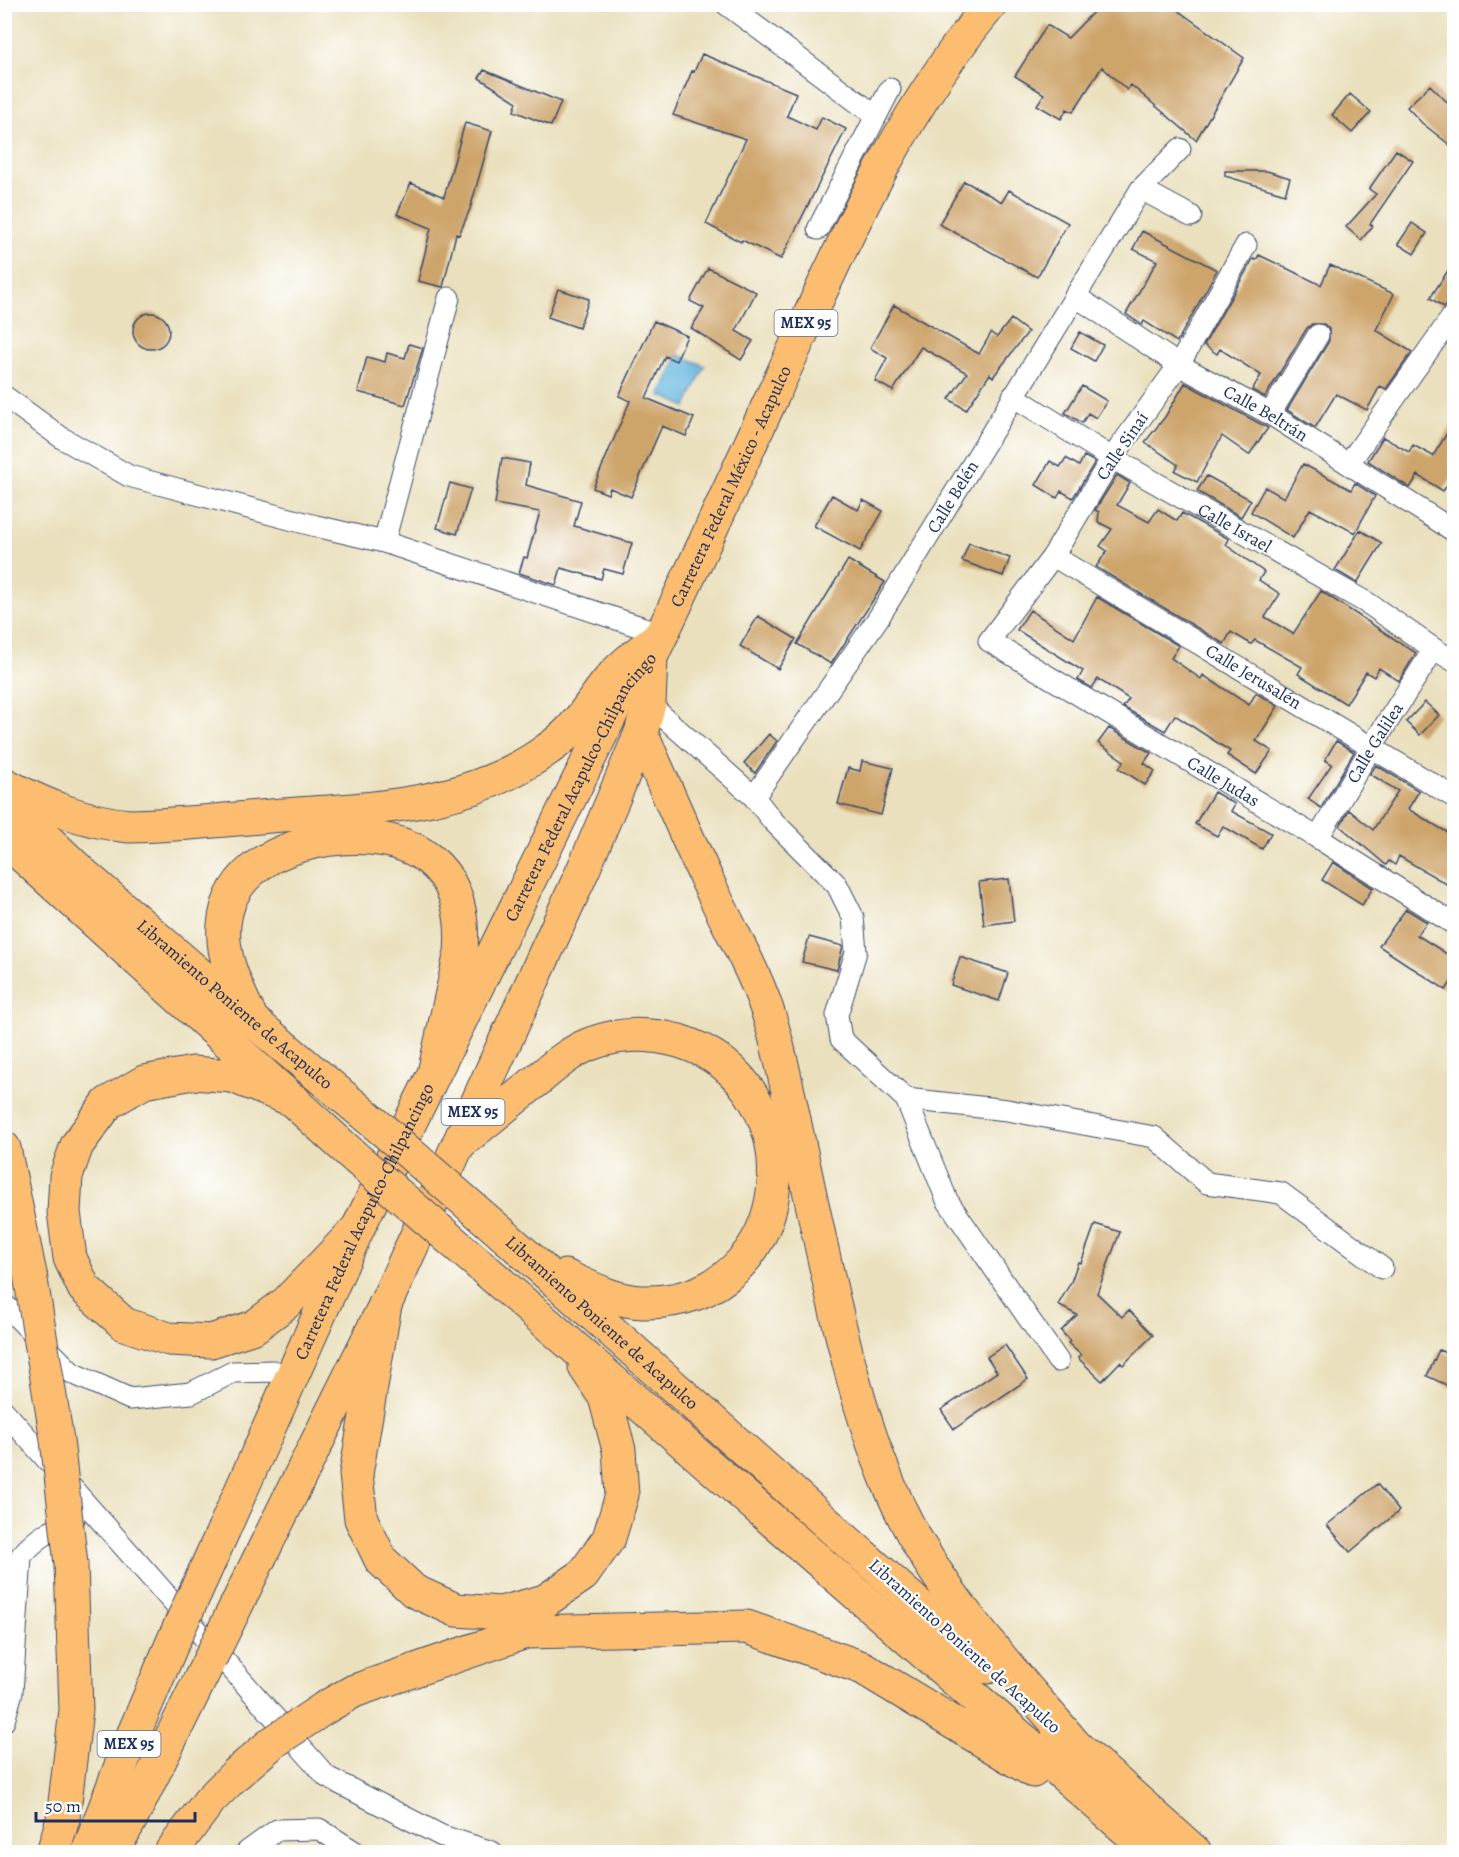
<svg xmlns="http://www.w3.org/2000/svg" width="1459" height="1857" viewBox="0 0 1459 1857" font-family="Alegreya,serif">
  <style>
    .water { fill: #63b5de; stroke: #3f729e; stroke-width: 1.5 }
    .building { fill: #cda46b }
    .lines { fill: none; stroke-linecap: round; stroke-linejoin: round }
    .minor-casing { stroke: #3a4a6c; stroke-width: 23 }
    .primary-casing { stroke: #3a4a6c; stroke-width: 35 }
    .motorway-casing { stroke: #3a4a6c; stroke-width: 35 }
    .minor { stroke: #fff; stroke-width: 21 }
    .primary { stroke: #fcbd6f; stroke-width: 33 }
    .motorway { stroke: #fcbd6f; stroke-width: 33 }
    .primary-bridge-casing { stroke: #3a4a6c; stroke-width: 35; stroke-linecap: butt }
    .motorway-bridge-casing { stroke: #3a4a6c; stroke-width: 35; stroke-linecap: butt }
    .primary-bridge { stroke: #fcbd6f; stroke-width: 33 }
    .motorway-bridge { stroke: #fcbd6f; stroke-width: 33 }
    .labels { text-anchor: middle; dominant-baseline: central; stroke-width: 4.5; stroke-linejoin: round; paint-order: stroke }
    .shield { fill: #fff; stroke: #5f6d8e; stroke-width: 1.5 }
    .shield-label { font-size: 16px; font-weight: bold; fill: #1b2f5e }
    .street-label { font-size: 18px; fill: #1b2f5e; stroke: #fff }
  </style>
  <rect width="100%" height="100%" fill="#fff"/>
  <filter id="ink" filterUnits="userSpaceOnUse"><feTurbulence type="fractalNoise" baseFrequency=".0167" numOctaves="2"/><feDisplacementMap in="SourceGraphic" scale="12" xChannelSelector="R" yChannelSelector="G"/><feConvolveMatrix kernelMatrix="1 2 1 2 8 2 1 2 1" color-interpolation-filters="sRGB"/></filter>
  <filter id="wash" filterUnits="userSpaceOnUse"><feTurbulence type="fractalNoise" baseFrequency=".008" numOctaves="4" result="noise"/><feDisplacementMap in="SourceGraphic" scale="24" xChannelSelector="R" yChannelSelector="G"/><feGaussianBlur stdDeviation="1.35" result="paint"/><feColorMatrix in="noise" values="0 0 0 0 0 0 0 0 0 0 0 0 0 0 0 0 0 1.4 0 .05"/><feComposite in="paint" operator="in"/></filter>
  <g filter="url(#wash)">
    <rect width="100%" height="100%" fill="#eae0bd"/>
    <path class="water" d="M 679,355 L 705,366 L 686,407 L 660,395 Z"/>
    <g id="blocks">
      <path class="building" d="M 1101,4 L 1169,4 L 1244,58 L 1196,140 L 1131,85 L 1127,90 L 1102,67 L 1073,112 L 1067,109 L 1061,119 L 1037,105 L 1044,94 L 1015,76 L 1047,25 L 1068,38 Z
        M 702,54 L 796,93 L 787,116 L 816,130 L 822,117 L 846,129 L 781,259 L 742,240 L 741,242 L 706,224 L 746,139 L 673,115 L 692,71 L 694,72 Z
        M 484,70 L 561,102 L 551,126 L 514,111 L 517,102 L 479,78 Z
        M 1430,85 L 1455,110 L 1455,149 L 1422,123 L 1407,107 Z
        M 1350,94 L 1371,112 L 1352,133 L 1332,115 Z
        M 465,123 L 492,131 L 470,209 L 459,235 L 456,234 L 443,287 L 418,281 L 431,228 L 397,214 L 411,183 L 444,197 Z
        M 1396,150 L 1413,161 L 1370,224 L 1373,226 L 1361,240 L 1346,227 L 1376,194 L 1369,189 Z
        M 1225,171 L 1267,171 L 1290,178 L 1285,194 L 1225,176 Z
        M 964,181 L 1002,202 L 1009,190 L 1068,223 L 1037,277 L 939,224 Z
        M 1412,223 L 1427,233 L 1414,254 L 1398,244 Z
        M 1142,231 L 1217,270 L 1177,342 L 1144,321 L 1142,325 L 1126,314 L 1157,261 L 1133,249 Z
        M 1259,255 L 1321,285 L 1330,265 L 1394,294 L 1376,330 L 1412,352 L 1386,389 L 1380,386 L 1367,410 L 1336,394 L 1315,428 L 1287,410 L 1329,341 L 1329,329 L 1324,324 L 1312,324 L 1307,328 L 1265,397 L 1252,390 L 1261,375 L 1220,349 L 1217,354 L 1204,345 L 1253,259 L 1256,260 Z
        M 1455,260 L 1455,301 L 1448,303 L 1444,307 L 1430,298 Z
        M 708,268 L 756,292 L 736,331 L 753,341 L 741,360 L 691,328 L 704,308 L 690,301 Z
        M 558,289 L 589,299 L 579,328 L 548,317 Z
        M 894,305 L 979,354 L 991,333 L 997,337 L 1011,319 L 1028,332 L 993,377 L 990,374 L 966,410 L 949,399 L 967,373 L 921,347 L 893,391 L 875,381 L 887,358 L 870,348 Z
        M133 331a18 18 0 1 1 36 0a18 18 0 1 1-36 0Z
        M 654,321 L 687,336 L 676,361 L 665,356 L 646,398 L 694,418 L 686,436 L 662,426 L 631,497 L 610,488 L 608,494 L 593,488 L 630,401 L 619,396 Z
        M 1080,332 L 1103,345 L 1094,361 L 1071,348 Z
        M 409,344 L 423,348 L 405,405 L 358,392 L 367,357 L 385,362 L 387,353 L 405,358 Z
        M 1185,383 L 1268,428 L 1249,455 L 1222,436 L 1197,482 L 1175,471 L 1178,465 L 1145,442 L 1165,417 Z
        M 1082,386 L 1107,401 L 1096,418 L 1088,413 L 1082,423 L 1065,413 Z
        M 1455,420 L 1455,474 L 1443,491 L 1418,475 L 1410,488 L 1368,461 L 1383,437 L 1409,452 L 1413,445 L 1433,456 Z
        M 1084,456 L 1095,462 L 1073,498 L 1061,491 L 1057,498 L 1036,485 L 1050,461 L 1060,467 L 1066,458 L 1079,466 Z
        M 502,458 L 530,463 L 526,485 L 581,501 L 574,526 L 632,543 L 623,574 L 604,569 L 601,579 L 561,568 L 556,585 L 519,573 L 524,557 L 527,558 L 540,512 L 495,504 Z
        M 1303,464 L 1351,490 L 1355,483 L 1375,496 L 1355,533 L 1310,509 L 1293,538 L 1251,512 L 1265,487 L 1284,498 Z
        M 1117,475 L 1130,483 L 1117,505 L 1149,522 L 1158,509 L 1177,521 L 1182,513 L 1229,539 L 1226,545 L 1264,572 L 1259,580 L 1280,594 L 1265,617 L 1293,634 L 1321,591 L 1416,653 L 1399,681 L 1379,668 L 1374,677 L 1366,672 L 1346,704 L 1298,674 L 1302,667 L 1255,640 L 1251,644 L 1231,632 L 1224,644 L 1096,567 L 1107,551 L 1100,546 L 1112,529 L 1098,522 L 1099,512 L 1095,510 Z
        M 1207,476 L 1251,500 L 1241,517 L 1197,491 Z
        M 450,483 L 471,489 L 457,534 L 437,528 Z
        M 832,495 L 858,510 L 863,500 L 883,511 L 860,551 L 814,526 Z
        M 1360,530 L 1382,543 L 1357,583 L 1335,570 Z
        M 969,543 L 1010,558 L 1003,576 L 962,561 Z
        M 848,560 L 885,582 L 831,664 L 797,644 Z
        M 1097,597 L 1179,646 L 1171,658 L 1201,679 L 1203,675 L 1249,705 L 1256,693 L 1278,706 L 1256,741 L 1272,751 L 1256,774 L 1227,755 L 1230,751 L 1175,715 L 1165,731 L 1123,707 L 1129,699 L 1098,679 L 1092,688 L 1078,680 L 1083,671 L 1017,630 L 1030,610 L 1074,639 Z
        M 758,616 L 796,639 L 778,669 L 740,646 Z
        M 1425,702 L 1439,715 L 1420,735 L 1406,722 Z
        M 1109,728 L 1151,753 L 1144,763 L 1155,771 L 1145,785 L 1119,768 L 1124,761 L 1098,743 Z
        M 769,734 L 777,741 L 755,773 L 744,763 Z
        M 1336,741 L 1354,752 L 1321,808 L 1308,799 L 1332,764 L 1325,760 Z
        M 862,761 L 893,768 L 881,815 L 838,804 L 848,768 L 860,771 Z
        M 1376,765 L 1419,791 L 1408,809 L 1455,837 L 1455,889 L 1399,856 L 1395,865 L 1389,861 L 1386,865 L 1340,826 L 1349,810 L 1373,830 L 1398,791 L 1370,774 Z
        M 1214,792 L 1235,804 L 1231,811 L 1271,833 L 1262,849 L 1223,826 L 1217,836 L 1195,824 Z
        M 1333,862 L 1373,888 L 1362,905 L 1322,880 Z
        M 1009,879 L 1014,921 L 984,925 L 979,882 Z
        M 1406,909 L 1427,922 L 1417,935 L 1455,959 L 1455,976 L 1446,990 L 1379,946 Z
        M 809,937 L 843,946 L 837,970 L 802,962 Z
        M 960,957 L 1008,973 L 999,1001 L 951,985 Z
        M 1095,1224 L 1120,1232 L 1097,1293 L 1122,1317 L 1129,1310 L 1153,1335 L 1123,1365 L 1120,1362 L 1102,1381 L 1078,1358 L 1081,1355 L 1068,1343 L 1070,1341 L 1061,1331 L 1077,1315 L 1058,1305 L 1071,1282 L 1078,1262 L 1081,1263 Z
        M 1005,1345 L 1028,1379 L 954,1429 L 941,1410 L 997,1372 L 987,1357 Z
        M 1439,1350 L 1455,1357 L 1455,1389 L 1427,1376 Z
        M 1377,1484 L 1399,1511 L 1350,1552 L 1327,1525 Z"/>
    </g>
  </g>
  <g filter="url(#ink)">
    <use href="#blocks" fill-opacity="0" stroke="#3a4a6c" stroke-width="1.5"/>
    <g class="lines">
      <g class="minor-casing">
        <g id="minor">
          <path d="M 726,4 L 876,116"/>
          <path d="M 1141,189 L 1191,216"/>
          <path d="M 818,229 L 890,89"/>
          <path id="s1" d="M 1246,245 L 1179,365 L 1112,458 L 1053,556 L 989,641 L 1318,838 L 1454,924"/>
          <path id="s2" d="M 1075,296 L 1179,365 L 1270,414 L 1454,531"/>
          <path d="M 4,396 L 62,438 L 129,476 L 316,526 L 384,542 L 662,634"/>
          <path id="s3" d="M 1013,396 L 1112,458 L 1369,604 L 1434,649 L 1454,661"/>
          <path d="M 1270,414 L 1318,335"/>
          <path d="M 1349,463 L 1454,314"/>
          <path d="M 384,542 L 449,298"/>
          <path id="s4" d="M 1053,556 L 1454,797"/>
          <path d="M 649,704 L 754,797 L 772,820 L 837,885 L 853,917 L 856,952 L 837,1015 L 841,1039 L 906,1099 L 947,1200 L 1058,1361"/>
          <path id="s5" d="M 754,797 L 879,617 L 1141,189 L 1180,149"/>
          <path id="s6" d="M 1318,838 L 1372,746 L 1434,649"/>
          <path d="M 906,1099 L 1007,1110 L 1154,1137 L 1207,1183 L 1281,1193 L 1382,1268"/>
          <path d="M 4,1304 L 72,1373 L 130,1399 L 191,1393 L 233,1372 L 273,1371 L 292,1376"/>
          <path d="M 4,1411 L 327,1777 L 442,1836 L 492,1852"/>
          <path d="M 4,1721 L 12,1692 L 21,1556 C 36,1538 54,1528 74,1519"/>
          <path d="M 247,1852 L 277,1830 L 319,1829 L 355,1852"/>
        </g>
      </g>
      <g class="primary-casing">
        <g id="primary">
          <path id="s7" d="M 224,1529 L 358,1228 L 624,688 L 651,657 C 700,554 748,449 796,345 C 851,226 905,106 991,4"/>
          <path d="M 261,1555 L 385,1305 L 584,868 L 641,733 L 649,704 L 651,657"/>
          <path d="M 88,1852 L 128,1747 L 175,1637"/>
          <path d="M 112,1852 L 132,1817 L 210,1659"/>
        </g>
      </g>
      <g class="motorway-casing">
        <g id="motorway">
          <path d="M 641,733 C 666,788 689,843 715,897 C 734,937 757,976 770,1019 C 781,1055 788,1092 796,1129 C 808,1185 820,1242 833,1298 C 850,1370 867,1440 899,1507 C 941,1596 1012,1670 1075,1745"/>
          <path d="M 4,784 C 46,806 82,821 129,826 C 181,825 232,819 283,815 C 377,808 469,807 548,749 C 580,727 587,706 611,678 C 625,661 646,648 662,634"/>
          <path id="s8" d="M 4,799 L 81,872 L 252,1020 L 383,1130"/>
          <path d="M 4,839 L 357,1159"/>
          <path d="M 252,1020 C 238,990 221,959 224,925 C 229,868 282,846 332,839 C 413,830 468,865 461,952 L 435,1069"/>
          <path d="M 295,1101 L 232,1076 L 193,1073 L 144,1082 L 108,1103 L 77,1145 L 66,1176 L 64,1212 L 70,1258 L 84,1288 L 124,1324 L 169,1339 L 211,1341 L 254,1327 L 286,1303 L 358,1228"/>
          <path d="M 460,1143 C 483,1124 507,1105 530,1086 C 549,1071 567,1053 590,1044 C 618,1033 649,1033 679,1041 C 821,1085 801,1306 642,1302 C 615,1301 589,1287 565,1276"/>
          <path d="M 4,1148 L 30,1274"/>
          <path id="s9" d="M 505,1236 L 988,1667"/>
          <path d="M 480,1265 L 1152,1852"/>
          <path d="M 385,1305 L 356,1474 L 361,1519 L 381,1560 L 414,1591 L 456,1610 L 501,1613 L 545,1601 L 583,1575 L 609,1538 L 622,1495 L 619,1450 L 605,1397 L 585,1367"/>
          <path d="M 326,1707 L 354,1691 L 526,1632 L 747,1627 L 863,1668 L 1033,1771"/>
          <path d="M 1058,1730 L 1195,1852"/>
          <path d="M 53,1852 L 63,1819 L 76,1710 L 71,1564"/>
          <path d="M 171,1852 L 210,1800 L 236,1774"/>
        </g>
      </g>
      <use href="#minor" class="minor"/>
      <use href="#primary" class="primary"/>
      <use href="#motorway" class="motorway"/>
      <g class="primary-bridge-casing">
        <path id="primary-bridge" d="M 175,1637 L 224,1529
          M 210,1659 L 261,1555"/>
      </g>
      <g class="motorway-bridge-casing">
        <path id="motorway-bridge" d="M 383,1130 L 505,1236
          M 357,1159 L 480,1265
          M 30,1274 L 57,1440 L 71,1564
          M 236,1774 L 272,1743 L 326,1707"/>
      </g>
      <use href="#primary-bridge" class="primary-bridge"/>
      <use href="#motorway-bridge" class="motorway-bridge"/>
    </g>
  </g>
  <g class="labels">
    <g class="shield">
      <rect x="774.5" y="310" width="63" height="26" rx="4.5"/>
      <rect x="441.5" y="1099" width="63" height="26" rx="4.5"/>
      <rect x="97.5" y="1731" width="63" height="26" rx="4.5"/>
    </g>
    <g class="shield-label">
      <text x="806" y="323">MEX 95</text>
      <text x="473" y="1112">MEX 95</text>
      <text x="129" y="1744">MEX 95</text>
    </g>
    <g class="street-label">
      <text stroke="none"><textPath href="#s2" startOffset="224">Calle Beltrán</textPath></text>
      <text transform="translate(1122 446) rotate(-56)">Calle Sinaí</text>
      <text stroke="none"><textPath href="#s7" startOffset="1161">Carretera Federal México - Acapulco</textPath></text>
      <text stroke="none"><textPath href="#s5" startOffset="360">Calle Belén</textPath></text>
      <text stroke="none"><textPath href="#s3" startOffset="258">Calle Israel</textPath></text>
      <text stroke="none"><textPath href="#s4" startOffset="234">Calle Jerusalén</textPath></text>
      <text stroke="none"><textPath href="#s6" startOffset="111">Calle Galilea</textPath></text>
      <text stroke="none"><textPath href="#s1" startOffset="746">Calle Judas</textPath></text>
      <text stroke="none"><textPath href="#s7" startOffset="824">Carretera Federal Acapulco-Chilpancingo</textPath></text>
      <text stroke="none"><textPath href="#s8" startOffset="309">Libramiento Poniente de Acapulco</textPath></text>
      <text stroke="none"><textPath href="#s7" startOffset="338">Carretera Federal Acapulco-Chilpancingo</textPath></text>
      <text stroke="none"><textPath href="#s9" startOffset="130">Libramiento Poniente de Acapulco</textPath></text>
      <text transform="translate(965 1646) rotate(42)">Libramiento Poniente de Acapulco</text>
    </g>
  </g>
  <rect width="1459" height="1857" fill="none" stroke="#fff" stroke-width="24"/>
  <path d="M36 1812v9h159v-9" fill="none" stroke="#1b2f5e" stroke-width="3"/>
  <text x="45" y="1812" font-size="18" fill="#1b2f5e" stroke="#ffffff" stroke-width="4.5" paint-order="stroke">50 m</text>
</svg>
